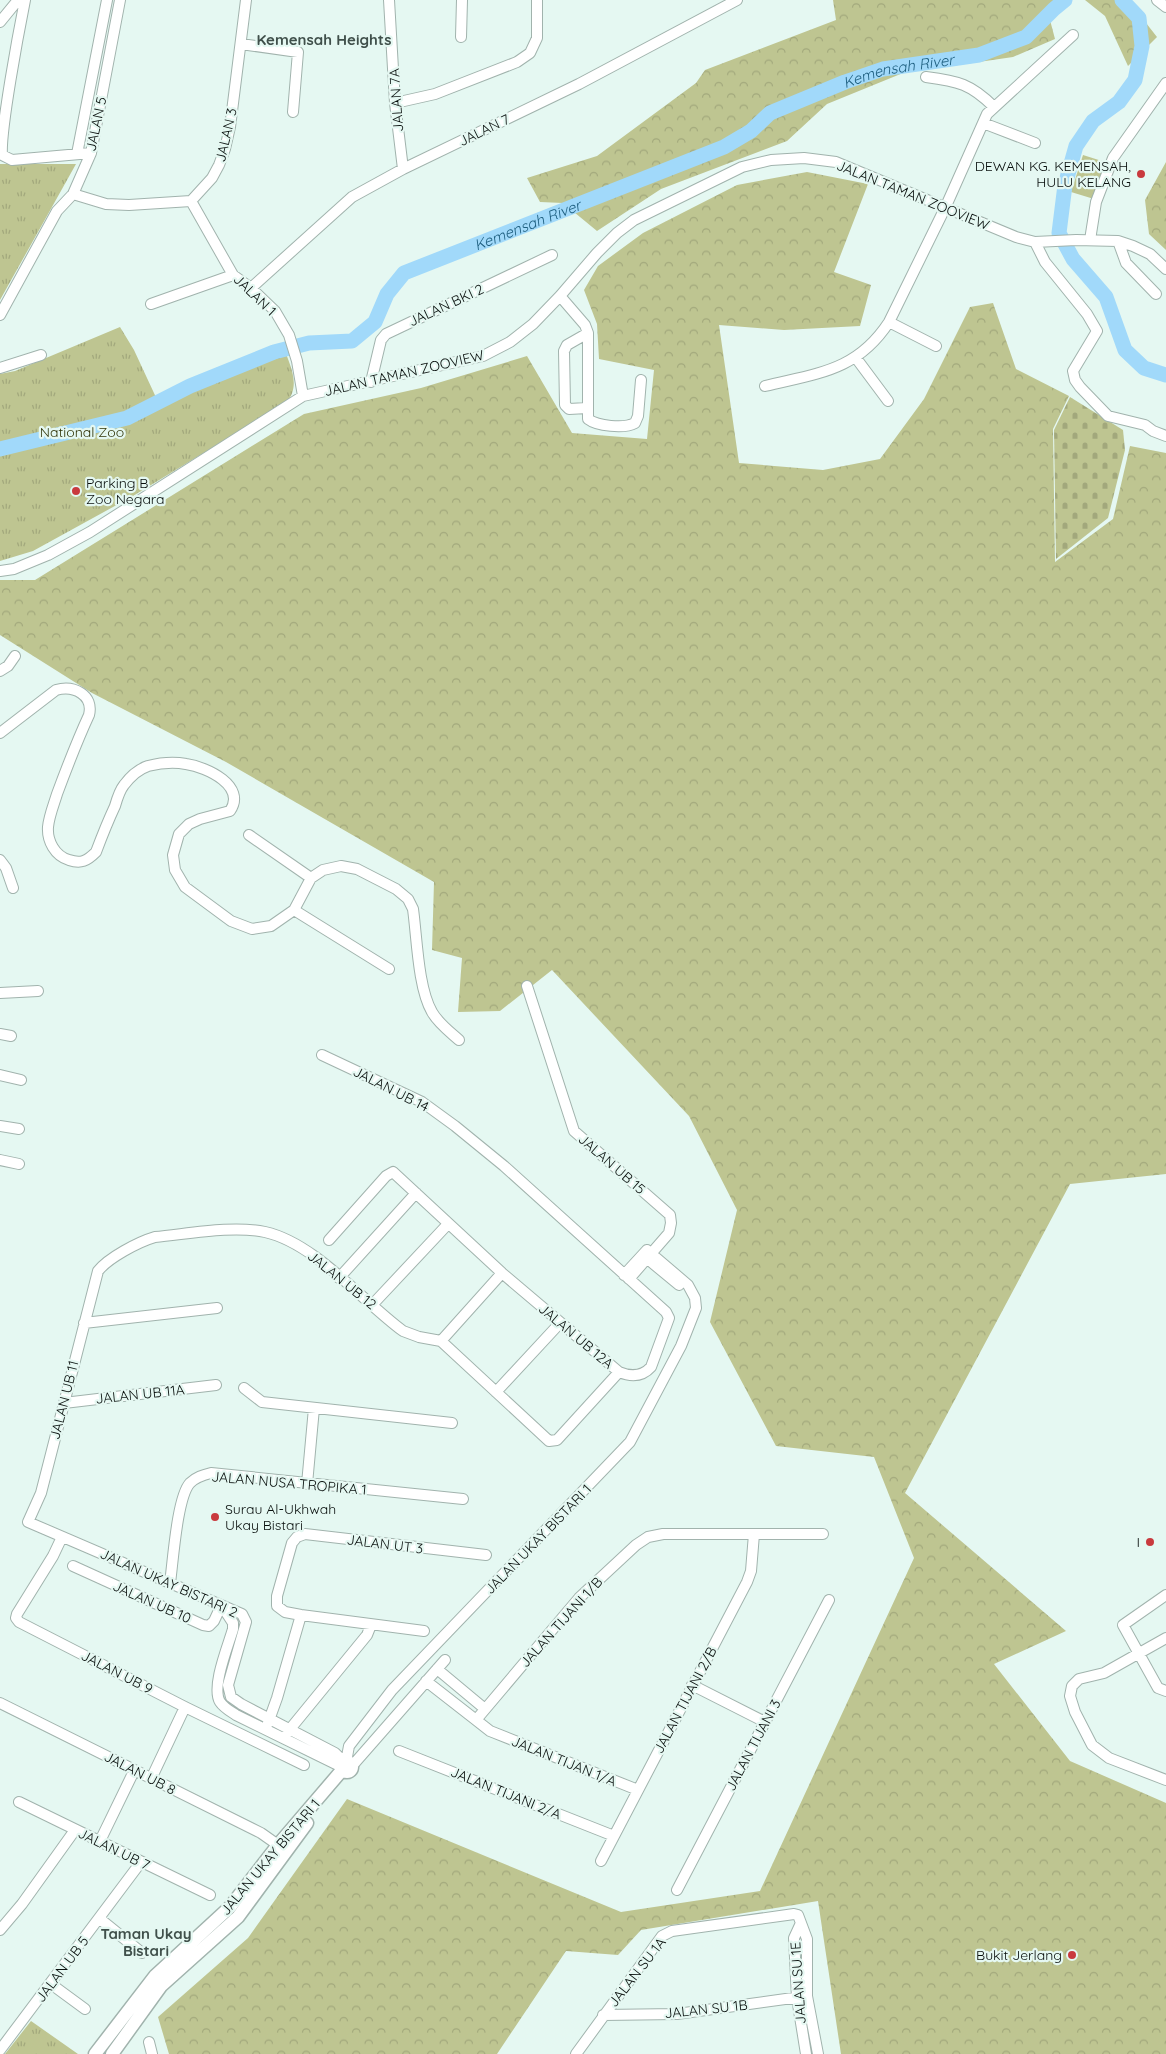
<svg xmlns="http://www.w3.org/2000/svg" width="1166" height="2054" viewBox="0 0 1166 2054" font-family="Quicksand,sans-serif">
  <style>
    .grass { fill: url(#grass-tufts) }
    .forest { fill: url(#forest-crowns) }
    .cemetery { fill: url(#cemetery-stones) }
    .garden { fill: #bec591 }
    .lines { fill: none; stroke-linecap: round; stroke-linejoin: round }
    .river { stroke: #a1d9fa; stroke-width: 15 }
    .minor-casing { stroke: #a1b3ad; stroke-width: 12 }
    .tertiary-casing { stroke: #a1b3ad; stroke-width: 15 }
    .minor { stroke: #fff; stroke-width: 10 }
    .tertiary { stroke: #fff; stroke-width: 12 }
    .poi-dot { fill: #c93a3e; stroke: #e5f8f2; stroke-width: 2 }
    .labels { text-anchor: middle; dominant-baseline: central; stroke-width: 4.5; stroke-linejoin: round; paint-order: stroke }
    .street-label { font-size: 14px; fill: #090f0d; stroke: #e5f8f2 }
    .poi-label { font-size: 14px; fill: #090f0d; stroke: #e5f8f2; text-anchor: end }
    .park-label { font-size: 14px; fill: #2f3307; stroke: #e5f8f2 }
    .neighbourhood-label { font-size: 15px; font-weight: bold; fill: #40504b; stroke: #e5f8f2 }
    .water-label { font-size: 15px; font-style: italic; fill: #1d5e7f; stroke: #e5f8f2 }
  </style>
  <defs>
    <pattern id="grass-tufts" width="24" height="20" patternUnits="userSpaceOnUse" patternTransform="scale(1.25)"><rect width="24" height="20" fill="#bec591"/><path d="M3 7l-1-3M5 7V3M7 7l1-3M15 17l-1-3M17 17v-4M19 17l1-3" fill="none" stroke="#a2a87c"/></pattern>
    <pattern id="forest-crowns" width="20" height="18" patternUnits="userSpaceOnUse" patternTransform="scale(1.25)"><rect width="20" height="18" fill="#bec591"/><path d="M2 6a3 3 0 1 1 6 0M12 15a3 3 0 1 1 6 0" fill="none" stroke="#a2a87c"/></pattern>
    <pattern id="cemetery-stones" width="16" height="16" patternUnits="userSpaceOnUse" patternTransform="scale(1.25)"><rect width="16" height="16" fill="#bec591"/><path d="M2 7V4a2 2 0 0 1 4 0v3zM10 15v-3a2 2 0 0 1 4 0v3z" fill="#a2a87c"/></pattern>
  </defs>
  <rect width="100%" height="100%" fill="#e5f8f2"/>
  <path class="grass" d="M 0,164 L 76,164 L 0,300 Z
    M 120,327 L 134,350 L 160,406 L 239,364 L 283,346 C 290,365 301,385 287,402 L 133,496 L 33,551 L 0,561 L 0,374 L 15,371 Z
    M 31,2021 L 78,2054 L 5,2054 Z"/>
  <path class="forest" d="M 833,0 L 1062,0 L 1050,20 L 1055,39 L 1013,57 L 903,73 L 827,104 L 787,141 L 661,189 L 597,231 L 563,203 L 540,202 L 527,178 L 597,156 L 696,83 L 705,70 L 836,20 Z
    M 1085,0 L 1128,0 L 1157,37 L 1128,66 L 1105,16 Z
    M 1166,162 L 1166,250 L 1149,234 L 1145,200 Z
    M 807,172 L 868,184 L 834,272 L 871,285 L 860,326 L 784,330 L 719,325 L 739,463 L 823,470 L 880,459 L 924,399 L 970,307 L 993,303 L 1016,369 L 1069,396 L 1053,429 L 1055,562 L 1113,519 L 1130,446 L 1166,453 L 1166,1174 L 1070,1184 L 905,1493 L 1066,1631 L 994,1664 L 1070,1761 L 1166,1803 L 1166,2054 L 841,2054 L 818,1901 L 641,1930 L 618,1955 L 566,1951 L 497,2054 L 169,2054 L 158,2017 L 248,1938 L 347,1799 L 621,1912 L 760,1891 L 914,1558 L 874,1457 L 776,1446 L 710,1322 L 737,1210 L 689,1116 L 552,970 L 500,1011 L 458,1012 L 462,958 L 432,950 L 434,882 L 226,762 L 92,693 L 0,635 L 0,580 L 35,580 L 304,414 L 421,388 L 527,356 L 572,433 L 647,439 L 654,370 L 599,359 L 597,324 L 584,290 L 598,266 L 643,233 L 737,185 Z"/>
  <path class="cemetery" d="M 1070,397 L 1123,430 L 1125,450 L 1108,518 L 1056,559 L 1054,430 Z"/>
  <path class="garden" d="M 1083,155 L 1105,162 L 1094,199 L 1071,192 Z"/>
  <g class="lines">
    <g class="river">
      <path d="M 1122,0 L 1139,18 L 1142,46 L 1135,80 L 1119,102 L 1093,121 L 1076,146 L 1065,185 L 1059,233 L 1073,259 L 1106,297 L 1125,350 L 1144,368 L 1166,375"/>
      <path id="s1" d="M 0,449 L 127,418 L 190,386 L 274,352 L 309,343 L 352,341 L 375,322 L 387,294 L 404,273 L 724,147 L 751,131 L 770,113 L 845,82 L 883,69 L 979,55 L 1026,37 L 1054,9 L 1065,0"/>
    </g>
    <g class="minor-casing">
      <path id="minor" d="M 25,0 C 19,30 0,131 2,155 L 12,160 L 91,153
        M 389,0 L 395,103 L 403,169
        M 1157,0 L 1166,7
        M 0,22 L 18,0
        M 461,37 L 462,0
        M 241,44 L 298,52 L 293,112
        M 926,77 C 958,81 971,84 994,107
        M 395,103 L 435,94 L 517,62 L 530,53 L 537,38 L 537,0
        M 983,123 L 1035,143
        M 77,154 L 107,0
        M 73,194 L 106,204 L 129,205 L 191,201 L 212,178 L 219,165 L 225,149 L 230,127 L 246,0
        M 191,201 L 233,275 L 251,288 L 275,311 L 289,335 L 297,361 L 303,396
        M 1090,240 L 1096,202 L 1113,158 L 1166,83
        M 1118,241 L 1126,263 L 1156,294
        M 1035,242 L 1045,262 L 1087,314 L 1097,331 L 1073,371 L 1075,380 L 1080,387 L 1108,416 L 1145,425 L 1153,431 L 1166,436
        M 251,288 L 352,197 L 403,169 L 579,84 L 737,0
        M 560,296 L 585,325 L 588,333 L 588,419 C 597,426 624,429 635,423 L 638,416 L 641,380
        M 151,304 L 233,275
        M 0,315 L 57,211 L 73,194 L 91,153 L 120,0
        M 889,322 L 936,346
        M 856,358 L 888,401
        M 0,368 L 41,355
        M 371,382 L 381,340 L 386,334 L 552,255
        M 765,386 C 818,373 857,371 889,322 L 946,206 L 987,114 L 1073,35
        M 587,408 L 569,409 L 565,405 L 564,351 L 567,345 L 588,333
        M 0,571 L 14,569 L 48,555 L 90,532 L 303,396 L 483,356 L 510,342 L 533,324 L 560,296 L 597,253 L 617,233 L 634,220 L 742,167 L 771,160 L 804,158 L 836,162 L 1016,237 L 1035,242 L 1076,240 L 1118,241 L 1133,246 L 1150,254 L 1166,269
        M 0,671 L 8,666 L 15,656
        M 0,733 L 56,690 C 74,685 94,695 89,715 C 77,741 67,767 57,794 C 54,804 49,816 48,827 C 47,841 55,856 69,860 C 81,864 87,861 96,852 C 102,836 108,821 115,806 C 117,799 120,790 124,785 C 130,777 139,769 148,766 C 160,763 175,762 186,764 C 207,767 247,786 230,811 L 200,819 L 189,824 L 179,834 L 173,855 L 175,870 L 185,887 L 231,921 L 252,929 L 271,926 L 294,910 L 311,878 L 323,870 L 341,866 L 357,869 L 396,889 L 408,899 L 413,909 C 417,938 418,988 432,1012 C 438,1023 449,1031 459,1040
        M 249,835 L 311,878
        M 0,860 L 6,868 L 13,888
        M 294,910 L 389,969
        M 527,986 L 574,1131 L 670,1215 L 671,1223 L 669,1233 L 629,1279
        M 0,993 L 38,991
        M 0,1034 L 11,1036
        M 322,1055 L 422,1102 L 455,1126 L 504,1166 L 666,1312 L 669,1318 L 651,1367 C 642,1377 631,1377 619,1372 L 502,1273 L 393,1172 L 386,1176 L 329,1240
        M 0,1075 L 21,1080
        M 0,1126 L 19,1129
        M 0,1160 L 19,1164
        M 644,1256 L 679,1285
        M 624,1275 L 647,1250
        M 339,1278 L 416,1193
        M 373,1304 L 448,1224
        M 84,1323 L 217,1308
        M 441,1341 L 502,1273
        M 244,1388 L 262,1402 L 452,1423
        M 496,1392 L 560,1323
        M 64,1403 L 216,1385
        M 307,1484 L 314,1408
        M 62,1537 L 53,1556 L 17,1614 L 16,1618 L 19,1622 L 185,1707 L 304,1765
        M 73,1566 L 203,1625 L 209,1626 L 214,1621 L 221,1606
        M 170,1583 C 173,1562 177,1497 190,1483 C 196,1477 203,1475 211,1473 L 463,1499
        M 1166,1595 L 1123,1625 L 1158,1688 L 1166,1691
        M 222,1606 L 233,1623 L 233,1629 C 228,1646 211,1687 220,1702 C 224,1708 230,1711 236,1715 L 342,1767
        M 424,1631 L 301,1615 L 285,1612 L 277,1606 L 277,1596 L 292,1543 L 297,1537 L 305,1534 L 486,1555
        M 1166,1638 L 1104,1673 L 1079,1679 L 1072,1686 L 1070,1696 L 1075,1712 L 1092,1745 L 1109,1758 L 1166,1780
        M 437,1669 L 485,1709
        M 426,1681 L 476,1720
        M 692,1685 L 765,1722
        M 0,1703 L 261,1833 L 278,1845
        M 268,1723 L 277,1698 L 301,1615
        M 286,1734 L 367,1635 L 371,1625
        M 399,1751 L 614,1836
        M 344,1762 L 335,1753 L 241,1704 L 231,1697 L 228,1685 L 246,1622 L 242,1614 L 28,1522 L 41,1493 L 98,1271 C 108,1258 138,1242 155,1237 C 188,1234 232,1225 265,1232 C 315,1243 362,1301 403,1331 L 419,1337 L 441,1341 L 549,1441 L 557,1440 L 619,1372
        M 346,1762 L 349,1746 L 392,1690 L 630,1442 L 681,1346 L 696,1308 L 695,1298 L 688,1285 L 647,1250
        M 352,1766 L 445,1660
        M 151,1779 L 185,1707
        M 638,1790 L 490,1731 L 476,1720 L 579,1598 L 636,1545 L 648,1537 L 663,1534 L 823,1534
        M 19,1802 L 210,1895
        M 100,1841 L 134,1771
        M 601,1861 L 747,1582 L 751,1571 L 754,1534
        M 677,1890 L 829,1600
        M 100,1919 L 142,1953
        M 800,1925 L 794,1938 L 797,1998 L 806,2054
        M 0,1930 L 22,1904 L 75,1830
        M 51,1984 L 85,2009
        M 603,2015 L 677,2014 L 807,1996
        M 149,2042 L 152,2054
        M 0,2050 L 141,1862
        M 576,2054 L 662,1936 L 672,1931 L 794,1914 L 798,1915 L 807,1939 L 807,1996 L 818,2054"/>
    </g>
    <g class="tertiary-casing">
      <path id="tertiary" d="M342 1767a5 5 0 1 1 10 0a5 5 0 1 1-10 0Z
        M 95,2054 L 155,1976 L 230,1907 L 278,1845 L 343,1769
        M 112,2054 L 161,1986 L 238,1917 L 307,1823"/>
    </g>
    <use href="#minor" class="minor"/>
    <use href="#tertiary" class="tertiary"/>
  </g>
  <g class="poi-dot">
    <circle cx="1141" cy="174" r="5"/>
    <circle cx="76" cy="491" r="5"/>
    <circle cx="215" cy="1517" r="5"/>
    <circle cx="1150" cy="1542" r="5"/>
    <circle cx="1072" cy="1955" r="5"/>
  </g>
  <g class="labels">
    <g class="street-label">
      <text transform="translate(396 100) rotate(-94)">JALAN 7A</text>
      <text transform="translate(96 124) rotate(-78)">JALAN 5</text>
      <text transform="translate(484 130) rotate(-26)">JALAN 7</text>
      <text transform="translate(226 135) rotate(-77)">JALAN 3</text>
      <text transform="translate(913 195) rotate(22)">JALAN TAMAN ZOOVIEW</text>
      <text transform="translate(255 295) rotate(44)">JALAN 1</text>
      <text transform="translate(446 305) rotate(-25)">JALAN BKI 2</text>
      <text transform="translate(404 373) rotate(-13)">JALAN TAMAN ZOOVIEW</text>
      <text transform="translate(391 1089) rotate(27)">JALAN UB 14</text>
      <text transform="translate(612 1164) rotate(41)">JALAN UB 15</text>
      <text transform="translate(342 1280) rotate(39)">JALAN UB 12</text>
      <text transform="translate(576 1336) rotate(40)">JALAN UB 12A</text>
      <text transform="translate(140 1394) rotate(-6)">JALAN UB 11A</text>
      <text transform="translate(64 1400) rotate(-76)">JALAN UB 11</text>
      <text transform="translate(289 1483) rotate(5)">JALAN NUSA TROPIKA 1</text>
      <text transform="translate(538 1539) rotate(-46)">JALAN UKAY BISTARI 1</text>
      <text transform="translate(385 1544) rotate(7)">JALAN UT 3</text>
      <text transform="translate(169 1583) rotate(24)">JALAN UKAY BISTARI 2</text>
      <text transform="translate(152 1602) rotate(24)">JALAN UB 10</text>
      <text transform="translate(561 1622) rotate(-48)">JALAN TIJANI 1/B</text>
      <text transform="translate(117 1672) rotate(27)">JALAN UB 9</text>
      <text transform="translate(685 1700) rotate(-62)">JALAN TIJANI 2/B</text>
      <text transform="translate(753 1745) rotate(-62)">JALAN TIJANI 3</text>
      <text transform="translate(564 1761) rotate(22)">JALAN TIJAN 1/A</text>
      <text transform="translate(140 1773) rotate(27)">JALAN UB 8</text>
      <text transform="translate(506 1793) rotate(22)">JALAN TIJANI 2/A</text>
      <text transform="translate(114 1849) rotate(26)">JALAN UB 7</text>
      <text transform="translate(270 1857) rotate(-50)">JALAN UKAY BISTARI 1</text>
      <text transform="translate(62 1969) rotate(-53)">JALAN UB 5</text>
      <text transform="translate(637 1972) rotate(-52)">JALAN SU 1A</text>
      <text transform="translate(798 1983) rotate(-94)">JALAN SU 1E</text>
      <text transform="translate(706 2009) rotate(-6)">JALAN SU 1B</text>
    </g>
    <g class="poi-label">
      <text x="1131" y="166">DEWAN KG. KEMENSAH,<tspan x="1131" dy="16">HULU KELANG</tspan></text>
      <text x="86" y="483" text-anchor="start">Parking B<tspan x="86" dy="16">Zoo Negara</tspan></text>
      <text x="225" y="1509" text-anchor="start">Surau Al-Ukhwah<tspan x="225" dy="16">Ukay Bistari</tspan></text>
      <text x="1140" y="1542">I</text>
      <text x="1062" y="1955">Bukit Jerlang</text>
    </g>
    <g class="park-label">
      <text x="82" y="432">National Zoo</text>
    </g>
    <g class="neighbourhood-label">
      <text x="324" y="39">Kemensah Heights</text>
      <text x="146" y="1933">Taman Ukay<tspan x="146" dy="17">Bistari</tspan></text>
    </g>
    <g class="water-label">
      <text stroke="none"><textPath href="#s1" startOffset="996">Kemensah River</textPath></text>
      <text stroke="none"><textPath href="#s1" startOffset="591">Kemensah River</textPath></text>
    </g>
  </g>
</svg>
